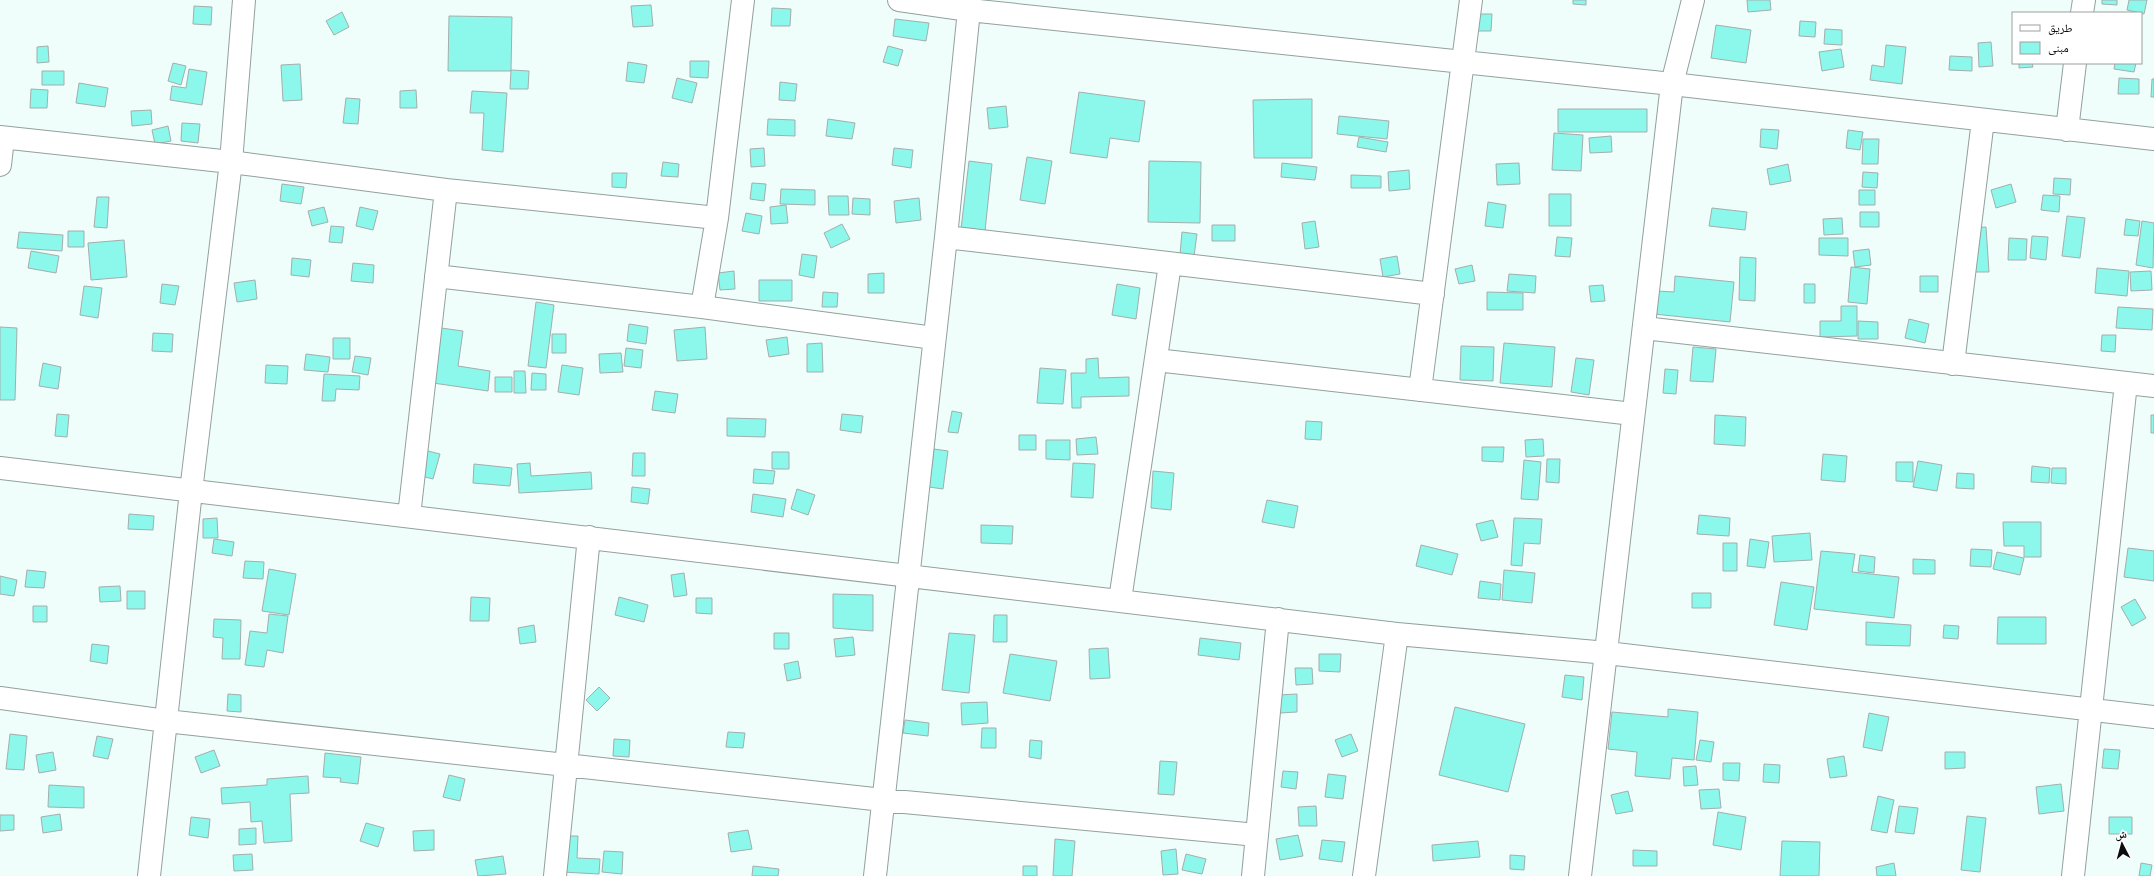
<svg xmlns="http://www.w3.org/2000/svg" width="2154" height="876" viewBox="0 0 2154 876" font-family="Lora,'Noto Naskh Arabic',serif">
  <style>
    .building { fill: #8cf7eb; stroke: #a2afad }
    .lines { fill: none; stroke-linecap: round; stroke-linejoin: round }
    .minor-casing { stroke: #93a09e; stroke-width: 24 }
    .minor { stroke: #fff; stroke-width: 22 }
  </style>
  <rect width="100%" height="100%" fill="#effdfb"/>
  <path class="building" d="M 1573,0 L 1586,0 L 1586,5 L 1573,4 Z
    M 1747,0 L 1770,0 L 1771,10 L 1748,12 Z
    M 2102,0 L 2117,0 L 2117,5 L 2102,4 Z
    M 2129,0 L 2147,0 L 2144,14 L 2127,10 Z
    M 651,5 L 653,26 L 633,27 L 631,6 Z
    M 194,6 L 212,7 L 211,25 L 193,24 Z
    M 772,8 L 791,9 L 790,26 L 771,26 Z
    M 342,12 L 349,27 L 334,35 L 326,21 Z
    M 1476,14 L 1492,14 L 1491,31 L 1475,31 Z
    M 449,16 L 512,17 L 511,71 L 448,71 Z
    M 895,19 L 929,23 L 926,41 L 893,36 Z
    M 1800,21 L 1816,22 L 1815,37 L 1799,36 Z
    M 1716,25 L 1751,30 L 1746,63 L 1711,58 Z
    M 1825,29 L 1842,30 L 1842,45 L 1824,44 Z
    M 1991,42 L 1993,66 L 1979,67 L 1978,43 Z
    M 1886,45 L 1906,47 L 1902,84 L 1870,80 L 1872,65 L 1884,67 Z
    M 48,46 L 49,62 L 37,63 L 37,47 Z
    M 888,46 L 903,50 L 898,66 L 883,62 Z
    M 1841,49 L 1844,67 L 1822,71 L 1819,52 Z
    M 1950,56 L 1972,57 L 1972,71 L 1949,70 Z
    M 690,61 L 709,61 L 708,78 L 690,77 Z
    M 628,62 L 647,65 L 644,83 L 626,81 Z
    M 173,63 L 186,66 L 181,85 L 168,81 Z
    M 2019,63 L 2032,63 L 2033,67 L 2019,68 Z
    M 2115,63 L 2136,63 L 2134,72 L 2114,69 Z
    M 300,64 L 302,100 L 283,101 L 281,65 Z
    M 189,69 L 207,72 L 202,105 L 170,100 L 172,86 L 186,88 Z
    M 511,70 L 529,71 L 528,89 L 510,89 Z
    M 42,71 L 64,71 L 64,85 L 42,85 Z
    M 677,78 L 697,83 L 692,103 L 672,98 Z
    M 2119,78 L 2139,79 L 2139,94 L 2118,94 Z
    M 2152,79 L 2154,79 L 2154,97 L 2151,97 Z
    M 780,82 L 797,84 L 795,101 L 779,100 Z
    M 79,83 L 108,88 L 105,107 L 76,103 Z
    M 31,89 L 48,90 L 47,108 L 30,108 Z
    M 416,90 L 417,108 L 400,108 L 400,91 Z
    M 472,91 L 507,93 L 503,152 L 482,150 L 484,113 L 470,113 Z
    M 1079,92 L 1145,101 L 1139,142 L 1110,138 L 1107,158 L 1070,153 Z
    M 346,98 L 360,99 L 358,124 L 343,123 Z
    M 1312,99 L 1312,158 L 1254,158 L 1253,100 Z
    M 1006,106 L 1008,127 L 989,129 L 987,108 Z
    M 1558,109 L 1647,109 L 1647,132 L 1558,132 Z
    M 151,110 L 152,124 L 132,126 L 131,111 Z
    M 1339,116 L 1389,121 L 1387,139 L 1337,134 Z
    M 768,119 L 795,120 L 795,136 L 767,135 Z
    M 828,119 L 855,123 L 852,139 L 826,136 Z
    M 182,123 L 200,124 L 198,143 L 181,141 Z
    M 168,126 L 171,141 L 155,144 L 152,130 Z
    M 1761,129 L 1779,130 L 1777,149 L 1760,147 Z
    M 1848,130 L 1863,132 L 1860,150 L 1846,148 Z
    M 1554,133 L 1583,135 L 1581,171 L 1552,170 Z
    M 1611,136 L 1612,152 L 1590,153 L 1589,138 Z
    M 1359,137 L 1388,142 L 1386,152 L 1357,147 Z
    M 1863,139 L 1879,139 L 1878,164 L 1862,164 Z
    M 764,148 L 765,166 L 751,167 L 750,149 Z
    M 894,148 L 913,150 L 911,168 L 892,165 Z
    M 1027,157 L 1052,161 L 1045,204 L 1020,200 Z
    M 969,161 L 992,164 L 985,231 L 961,229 Z
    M 1149,161 L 1201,162 L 1200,223 L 1148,222 Z
    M 663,162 L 679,164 L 678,177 L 661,176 Z
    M 1282,163 L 1317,167 L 1315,180 L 1281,177 Z
    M 1519,163 L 1520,184 L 1497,185 L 1496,164 Z
    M 1788,164 L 1791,181 L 1770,185 L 1767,169 Z
    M 1409,170 L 1410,189 L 1389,191 L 1388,172 Z
    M 1863,172 L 1878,173 L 1877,188 L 1862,187 Z
    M 612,173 L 627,173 L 626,188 L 612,187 Z
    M 1351,175 L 1381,176 L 1381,188 L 1351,188 Z
    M 2054,178 L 2071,179 L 2070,195 L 2053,194 Z
    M 752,183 L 766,184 L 764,201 L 750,199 Z
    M 282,184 L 304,187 L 301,204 L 280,201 Z
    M 2011,184 L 2016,202 L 1996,208 L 1991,190 Z
    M 781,189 L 815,190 L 815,205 L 780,204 Z
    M 1859,190 L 1875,190 L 1875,205 L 1859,205 Z
    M 1549,194 L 1571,194 L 1571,226 L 1549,226 Z
    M 2043,195 L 2060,196 L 2059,212 L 2041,210 Z
    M 828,196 L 848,196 L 849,215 L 829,215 Z
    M 97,197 L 109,197 L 107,228 L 94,227 Z
    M 853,198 L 870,199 L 870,215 L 852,214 Z
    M 919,198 L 921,220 L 896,223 L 894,201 Z
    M 1488,202 L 1506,205 L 1503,228 L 1485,226 Z
    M 786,205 L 788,223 L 771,224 L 770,207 Z
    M 324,207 L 328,222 L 312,226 L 308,211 Z
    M 360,207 L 378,211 L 373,230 L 356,226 Z
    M 1712,208 L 1747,212 L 1745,230 L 1709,226 Z
    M 1860,212 L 1879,212 L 1879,227 L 1860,227 Z
    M 746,213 L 762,216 L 759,234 L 742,231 Z
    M 2067,216 L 2085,218 L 2080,258 L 2062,256 Z
    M 1842,218 L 1843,234 L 1824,235 L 1823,219 Z
    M 2126,219 L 2140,221 L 2138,236 L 2124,235 Z
    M 1315,221 L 1319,247 L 1305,249 L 1302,223 Z
    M 2142,221 L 2154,223 L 2153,268 L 2136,265 Z
    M 842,224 L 850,239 L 831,248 L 824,233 Z
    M 1212,225 L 1235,225 L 1235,241 L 1212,241 Z
    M 331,226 L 344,227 L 342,243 L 329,242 Z
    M 1986,227 L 1989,272 L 1973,272 L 1970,228 Z
    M 68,231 L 84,231 L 84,247 L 68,247 Z
    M 19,232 L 63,235 L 62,251 L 17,248 Z
    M 1182,232 L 1197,234 L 1194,256 L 1180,254 Z
    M 2032,236 L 2048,237 L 2046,260 L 2030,258 Z
    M 1557,237 L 1572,238 L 1570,257 L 1555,256 Z
    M 1819,238 L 1848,238 L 1848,256 L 1819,255 Z
    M 2009,238 L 2027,239 L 2026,260 L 2008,260 Z
    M 124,240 L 127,277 L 91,280 L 88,243 Z
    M 1869,249 L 1871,265 L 1855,267 L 1853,251 Z
    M 31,251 L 59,256 L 56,273 L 28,268 Z
    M 802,254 L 817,256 L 814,278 L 799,275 Z
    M 1397,256 L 1400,274 L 1383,277 L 1380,259 Z
    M 1740,257 L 1756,258 L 1755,301 L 1739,300 Z
    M 292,258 L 311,260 L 309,277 L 291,275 Z
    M 353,263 L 374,265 L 373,283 L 351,281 Z
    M 1472,265 L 1475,281 L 1459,284 L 1455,269 Z
    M 1851,267 L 1870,269 L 1867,304 L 1848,302 Z
    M 2097,268 L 2129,271 L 2127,296 L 2095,293 Z
    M 734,271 L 735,289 L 720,290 L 718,273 Z
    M 2151,271 L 2152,290 L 2131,291 L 2130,272 Z
    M 884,273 L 884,293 L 868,293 L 868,274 Z
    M 1509,274 L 1536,276 L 1535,293 L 1507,291 Z
    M 1675,276 L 1734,282 L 1730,322 L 1654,314 L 1657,291 L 1674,292 Z
    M 1920,276 L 1938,276 L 1938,292 L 1920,292 Z
    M 255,280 L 257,299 L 237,302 L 234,283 Z
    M 759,280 L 792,280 L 792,301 L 759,301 Z
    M 162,284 L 179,286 L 175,305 L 160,303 Z
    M 1117,284 L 1140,288 L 1136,319 L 1112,315 Z
    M 1804,284 L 1815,284 L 1815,303 L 1804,303 Z
    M 1603,285 L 1605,301 L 1591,302 L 1589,286 Z
    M 84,286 L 102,288 L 98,318 L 80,315 Z
    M 823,292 L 838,293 L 837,307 L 822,307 Z
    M 1487,292 L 1523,293 L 1523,310 L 1487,310 Z
    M 536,302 L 554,305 L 546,368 L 528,366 Z
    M 1841,306 L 1857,306 L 1857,336 L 1820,337 L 1820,321 L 1841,321 Z
    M 2118,307 L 2153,309 L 2152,330 L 2116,328 Z
    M 1909,319 L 1929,324 L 1925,343 L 1905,338 Z
    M 1858,321 L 1878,322 L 1878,339 L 1858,339 Z
    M 629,324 L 648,327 L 646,344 L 627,341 Z
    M 0,327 L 17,328 L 15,400 L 0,400 Z
    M 705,327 L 707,359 L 677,361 L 674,330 Z
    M 441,328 L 463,331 L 458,366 L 490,371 L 488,391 L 433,383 Z
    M 153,333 L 173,334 L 172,352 L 152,351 Z
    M 552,334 L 566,334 L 566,353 L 552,353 Z
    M 2102,335 L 2116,335 L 2115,352 L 2101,351 Z
    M 787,337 L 789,354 L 769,357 L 766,340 Z
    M 333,338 L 350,338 L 350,359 L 333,359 Z
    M 822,343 L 823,372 L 807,372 L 807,344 Z
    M 1504,343 L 1555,347 L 1552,387 L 1500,383 Z
    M 1461,346 L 1494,347 L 1493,381 L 1460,380 Z
    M 1693,347 L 1716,349 L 1713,382 L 1690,381 Z
    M 626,348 L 643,350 L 641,368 L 624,366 Z
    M 621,353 L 623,372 L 600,373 L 599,354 Z
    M 306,354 L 330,357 L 328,372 L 304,370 Z
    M 355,356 L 371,358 L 368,375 L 352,372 Z
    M 1098,358 L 1099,378 L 1129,377 L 1129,396 L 1081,397 L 1081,408 L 1072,408 L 1071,373 L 1086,373 L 1086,359 Z
    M 1576,358 L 1594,360 L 1589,395 L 1571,392 Z
    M 43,363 L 61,367 L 58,389 L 39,386 Z
    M 266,365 L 288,366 L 287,384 L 265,383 Z
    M 562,365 L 583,368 L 579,395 L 558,392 Z
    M 1040,368 L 1066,370 L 1063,404 L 1037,403 Z
    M 1665,369 L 1678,370 L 1676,394 L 1663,393 Z
    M 514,371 L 525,371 L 526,393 L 514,393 Z
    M 532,373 L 546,374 L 546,390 L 531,390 Z
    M 324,374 L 360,376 L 359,390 L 336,389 L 335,401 L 322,401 Z
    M 495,377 L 512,377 L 512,392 L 495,392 Z
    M 655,391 L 678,394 L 675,413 L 652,410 Z
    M 952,411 L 962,413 L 958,433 L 948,432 Z
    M 57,414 L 69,415 L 67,437 L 55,436 Z
    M 842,414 L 863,416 L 861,433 L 840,430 Z
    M 1715,415 L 1746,417 L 1745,446 L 1714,444 Z
    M 2151,415 L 2154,415 L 2154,433 L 2151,433 Z
    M 727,418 L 766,419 L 765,437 L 727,436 Z
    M 1306,421 L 1322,422 L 1321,440 L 1305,439 Z
    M 1019,435 L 1036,435 L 1036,450 L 1019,450 Z
    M 1096,437 L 1098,454 L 1077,455 L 1076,439 Z
    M 1543,439 L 1544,456 L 1526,457 L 1525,440 Z
    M 1046,440 L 1070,440 L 1070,460 L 1046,459 Z
    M 1482,447 L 1504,447 L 1503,462 L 1482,461 Z
    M 934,449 L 948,451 L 943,489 L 929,487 Z
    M 424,450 L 440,454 L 433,479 L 417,475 Z
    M 772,452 L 789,452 L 789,469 L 772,469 Z
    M 633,453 L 645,453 L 645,476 L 632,476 Z
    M 1823,454 L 1847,456 L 1845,482 L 1821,480 Z
    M 1547,459 L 1560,459 L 1559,483 L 1546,482 Z
    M 1524,460 L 1541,462 L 1538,500 L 1521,499 Z
    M 1918,461 L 1942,465 L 1937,491 L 1913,487 Z
    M 1896,462 L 1913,462 L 1913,482 L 1896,481 Z
    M 530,463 L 531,476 L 591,472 L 592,489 L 519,493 L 517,464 Z
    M 1073,463 L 1095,464 L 1093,498 L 1071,497 Z
    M 474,464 L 512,468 L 510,486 L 473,483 Z
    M 2032,466 L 2050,468 L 2049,483 L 2031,482 Z
    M 2052,468 L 2066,468 L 2066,484 L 2051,483 Z
    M 754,469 L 775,471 L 773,484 L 753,483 Z
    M 1153,471 L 1174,473 L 1171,510 L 1151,508 Z
    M 1957,473 L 1974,474 L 1974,489 L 1956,488 Z
    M 632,487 L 650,489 L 648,504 L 631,502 Z
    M 797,489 L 815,495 L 808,515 L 791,509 Z
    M 753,494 L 786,499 L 783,517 L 751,512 Z
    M 1267,500 L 1298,506 L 1294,528 L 1262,522 Z
    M 129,514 L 154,516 L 153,530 L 128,529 Z
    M 1699,515 L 1730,518 L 1729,536 L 1697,534 Z
    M 217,518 L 218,538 L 203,538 L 203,519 Z
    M 1514,518 L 1542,519 L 1540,544 L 1524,543 L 1522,566 L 1511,565 Z
    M 1493,520 L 1498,537 L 1481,541 L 1476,524 Z
    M 2003,522 L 2041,522 L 2041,557 L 2024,557 L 2024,546 L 2004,546 Z
    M 981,525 L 1013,526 L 1012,544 L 981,543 Z
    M 1810,533 L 1812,560 L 1774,562 L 1772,536 Z
    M 214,539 L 234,542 L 232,556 L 212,553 Z
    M 1750,539 L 1769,542 L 1765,568 L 1747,566 Z
    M 1723,543 L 1737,543 L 1737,571 L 1723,571 Z
    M 1421,545 L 1458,554 L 1452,575 L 1416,566 Z
    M 2128,548 L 2154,551 L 2154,581 L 2124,577 Z
    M 1971,549 L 1992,550 L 1991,567 L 1970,566 Z
    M 1821,551 L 1855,554 L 1852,572 L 1899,577 L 1894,618 L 1814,609 Z
    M 1997,552 L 2024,558 L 2020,575 L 1993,569 Z
    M 1860,555 L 1875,557 L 1874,573 L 1858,571 Z
    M 1913,559 L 1935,560 L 1935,574 L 1913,574 Z
    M 245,561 L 264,562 L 263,579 L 243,578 Z
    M 269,569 L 296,574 L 289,615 L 262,611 Z
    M 27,570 L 46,572 L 44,588 L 25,587 Z
    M 1504,570 L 1535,573 L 1532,603 L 1502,600 Z
    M 684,573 L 687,595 L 674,597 L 671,575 Z
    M 0,576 L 17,580 L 14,596 L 0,594 Z
    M 1480,581 L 1501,584 L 1500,600 L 1478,598 Z
    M 1781,582 L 1814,587 L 1807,630 L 1774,625 Z
    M 120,586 L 121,601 L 100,602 L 99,587 Z
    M 127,591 L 145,591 L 145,609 L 127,609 Z
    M 1692,593 L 1711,593 L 1711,608 L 1692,608 Z
    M 833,594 L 873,595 L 873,631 L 833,628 Z
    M 471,597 L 490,598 L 489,621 L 470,621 Z
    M 619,597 L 648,605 L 644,622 L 615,615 Z
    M 696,598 L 712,598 L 712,614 L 696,613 Z
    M 2135,599 L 2146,618 L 2132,626 L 2121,607 Z
    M 33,606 L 47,606 L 47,622 L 33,622 Z
    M 269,614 L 288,616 L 283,653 L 267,650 L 264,667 L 245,665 L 250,631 L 267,633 Z
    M 994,615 L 1007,615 L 1007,642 L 993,642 Z
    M 1998,617 L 2046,617 L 2046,644 L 1997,644 Z
    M 214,619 L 241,620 L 240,659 L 222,659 L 223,638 L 213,637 Z
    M 1866,622 L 1911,625 L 1910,646 L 1866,645 Z
    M 534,625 L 536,642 L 520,644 L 518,628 Z
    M 1944,625 L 1959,626 L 1958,639 L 1943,638 Z
    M 774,633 L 789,633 L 789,649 L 774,649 Z
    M 949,633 L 975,635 L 969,693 L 942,690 Z
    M 853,637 L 855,655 L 836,657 L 834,639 Z
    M 1200,638 L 1241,643 L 1239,660 L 1198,655 Z
    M 92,644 L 109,646 L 107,664 L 90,661 Z
    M 1108,648 L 1110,678 L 1090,679 L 1089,649 Z
    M 1010,654 L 1057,661 L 1050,701 L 1003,693 Z
    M 1319,654 L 1341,654 L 1340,672 L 1319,671 Z
    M 798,661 L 801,678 L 787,681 L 784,664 Z
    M 1295,668 L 1312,668 L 1313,684 L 1296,685 Z
    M 1565,675 L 1584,677 L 1582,700 L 1562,697 Z
    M 599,687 L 610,698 L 597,711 L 586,700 Z
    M 228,694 L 241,695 L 241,712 L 227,711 Z
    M 1297,694 L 1297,712 L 1280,713 L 1279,695 Z
    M 987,702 L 988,723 L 962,725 L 961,703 Z
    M 1455,707 L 1525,724 L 1508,792 L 1439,775 Z
    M 1668,709 L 1698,712 L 1694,760 L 1672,758 L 1670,779 L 1635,776 L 1637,752 L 1608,749 L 1612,712 L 1668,717 Z
    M 1869,713 L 1889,717 L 1882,751 L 1863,747 Z
    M 905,720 L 929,723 L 928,736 L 903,733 Z
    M 982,728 L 996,728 L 996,748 L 981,748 Z
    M 728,732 L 745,733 L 743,748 L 726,747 Z
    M 10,734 L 27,736 L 24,770 L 6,769 Z
    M 1351,734 L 1358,751 L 1342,757 L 1335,740 Z
    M 97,736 L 113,739 L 108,759 L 93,756 Z
    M 614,739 L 630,740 L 629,757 L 613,756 Z
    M 1030,740 L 1042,741 L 1041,759 L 1029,757 Z
    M 1700,740 L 1714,742 L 1711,762 L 1696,760 Z
    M 2104,749 L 2120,750 L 2118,769 L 2102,768 Z
    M 214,750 L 220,766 L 201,773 L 195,757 Z
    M 53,752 L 56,770 L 39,773 L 36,755 Z
    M 1945,752 L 1965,752 L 1965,768 L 1945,769 Z
    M 325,753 L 361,757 L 358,784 L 340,782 L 341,778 L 323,777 Z
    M 1844,756 L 1847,776 L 1830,778 L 1827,759 Z
    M 1160,761 L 1177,762 L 1174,795 L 1158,794 Z
    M 1723,763 L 1740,763 L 1739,781 L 1723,780 Z
    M 1764,764 L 1780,765 L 1779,783 L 1763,782 Z
    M 1696,766 L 1698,785 L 1684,786 L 1683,767 Z
    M 1283,771 L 1298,772 L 1296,789 L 1281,787 Z
    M 1328,774 L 1346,776 L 1343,799 L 1325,797 Z
    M 449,775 L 465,779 L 460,801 L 443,797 Z
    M 308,776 L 309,793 L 290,794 L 292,841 L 264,843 L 262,821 L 251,822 L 250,802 L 222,804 L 221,788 L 267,785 L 267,779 Z
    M 2061,784 L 2064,811 L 2039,814 L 2036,787 Z
    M 49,785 L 84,787 L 84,808 L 48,807 Z
    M 1719,789 L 1721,808 L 1701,809 L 1699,790 Z
    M 1628,791 L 1633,811 L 1616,814 L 1611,795 Z
    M 1878,796 L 1894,800 L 1887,833 L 1871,830 Z
    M 1316,806 L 1317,826 L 1299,826 L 1298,807 Z
    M 1899,806 L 1918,808 L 1914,834 L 1895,832 Z
    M 1718,812 L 1746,817 L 1741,850 L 1713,845 Z
    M 60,814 L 62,830 L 43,833 L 41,817 Z
    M 0,815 L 14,815 L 14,830 L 0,831 Z
    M 1967,816 L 1986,818 L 1980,872 L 1961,870 Z
    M 191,817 L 210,819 L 208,838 L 189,835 Z
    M 2109,817 L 2132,817 L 2132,834 L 2109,834 Z
    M 366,823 L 384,828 L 378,847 L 360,841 Z
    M 256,828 L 256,844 L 239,845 L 239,829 Z
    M 434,830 L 434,850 L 414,851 L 413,831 Z
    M 748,830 L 752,849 L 731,852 L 728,833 Z
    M 1298,835 L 1303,856 L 1280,860 L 1276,839 Z
    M 564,836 L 578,836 L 577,858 L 600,859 L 599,874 L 562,872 Z
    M 1055,839 L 1075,841 L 1072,876 L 1053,876 Z
    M 1322,840 L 1345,842 L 1342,862 L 1319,859 Z
    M 1478,841 L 1480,857 L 1433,861 L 1432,845 Z
    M 1782,841 L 1820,842 L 1819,876 L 1780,876 Z
    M 1176,849 L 1178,874 L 1163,875 L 1161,851 Z
    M 1633,850 L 1657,851 L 1657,866 L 1633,866 Z
    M 604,851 L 623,852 L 622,874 L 602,872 Z
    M 252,854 L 253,870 L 234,871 L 233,855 Z
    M 1186,854 L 1206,859 L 1202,874 L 1182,870 Z
    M 1510,855 L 1525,856 L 1524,870 L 1510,869 Z
    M 503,856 L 506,874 L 478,876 L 475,860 Z
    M 1894,863 L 1896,876 L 1877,876 L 1876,867 Z
    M 2141,863 L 2152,865 L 2150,876 L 2139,876 Z
    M 753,866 L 779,869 L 778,876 L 752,876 Z
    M 1023,866 L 1037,866 L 1037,876 L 1023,876 Z"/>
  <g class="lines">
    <g class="minor-casing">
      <path id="minor" d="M 899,0 L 969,10 L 1672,84 L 2154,139
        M 2082,13 L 2084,0
        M 2067,130 L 2075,63
        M 0,137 L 231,162 L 446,190 L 717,218
        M 0,165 L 3,138
        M 946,237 L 1433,294
        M 436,276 L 702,307 L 934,338
        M 702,307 L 717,218 L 743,0
        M 1644,328 L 2154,386
        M 1156,360 L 1633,414
        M 1953,364 L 1983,120
        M 1420,390 L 1471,0
        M 0,468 L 1397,634 L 1607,653 L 2154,717
        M 409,516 L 446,190
        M 1120,600 L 1170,264
        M 0,698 L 166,721 L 883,800 L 1257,835
        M 149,876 L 191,491 L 231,162 L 244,0
        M 555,876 L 589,537
        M 875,876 L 946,237 L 970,0
        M 1253,876 L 1278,619
        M 1364,876 L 1397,634
        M 1580,876 L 1672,84 L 1693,0
        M 2073,876 L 2126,383"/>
    </g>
    <use href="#minor" class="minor"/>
  </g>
  <rect x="2012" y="12" width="130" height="52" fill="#ffffff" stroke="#9d9f9f"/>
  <rect x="2020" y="25" width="20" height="6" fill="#ffffff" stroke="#9d9f9f"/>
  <text x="2048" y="32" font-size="12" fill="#0a0f0e">طريق</text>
  <rect x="2020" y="42" width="20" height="12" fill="#8cf7eb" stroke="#9d9f9f"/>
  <text x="2048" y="52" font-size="12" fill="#0a0f0e">مبنى</text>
  <g transform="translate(2122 844) rotate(354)" stroke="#ffffff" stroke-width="3" paint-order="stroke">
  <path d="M0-3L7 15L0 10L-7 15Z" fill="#0a0f0e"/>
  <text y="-6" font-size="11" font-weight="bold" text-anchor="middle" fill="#0a0f0e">ش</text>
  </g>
</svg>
